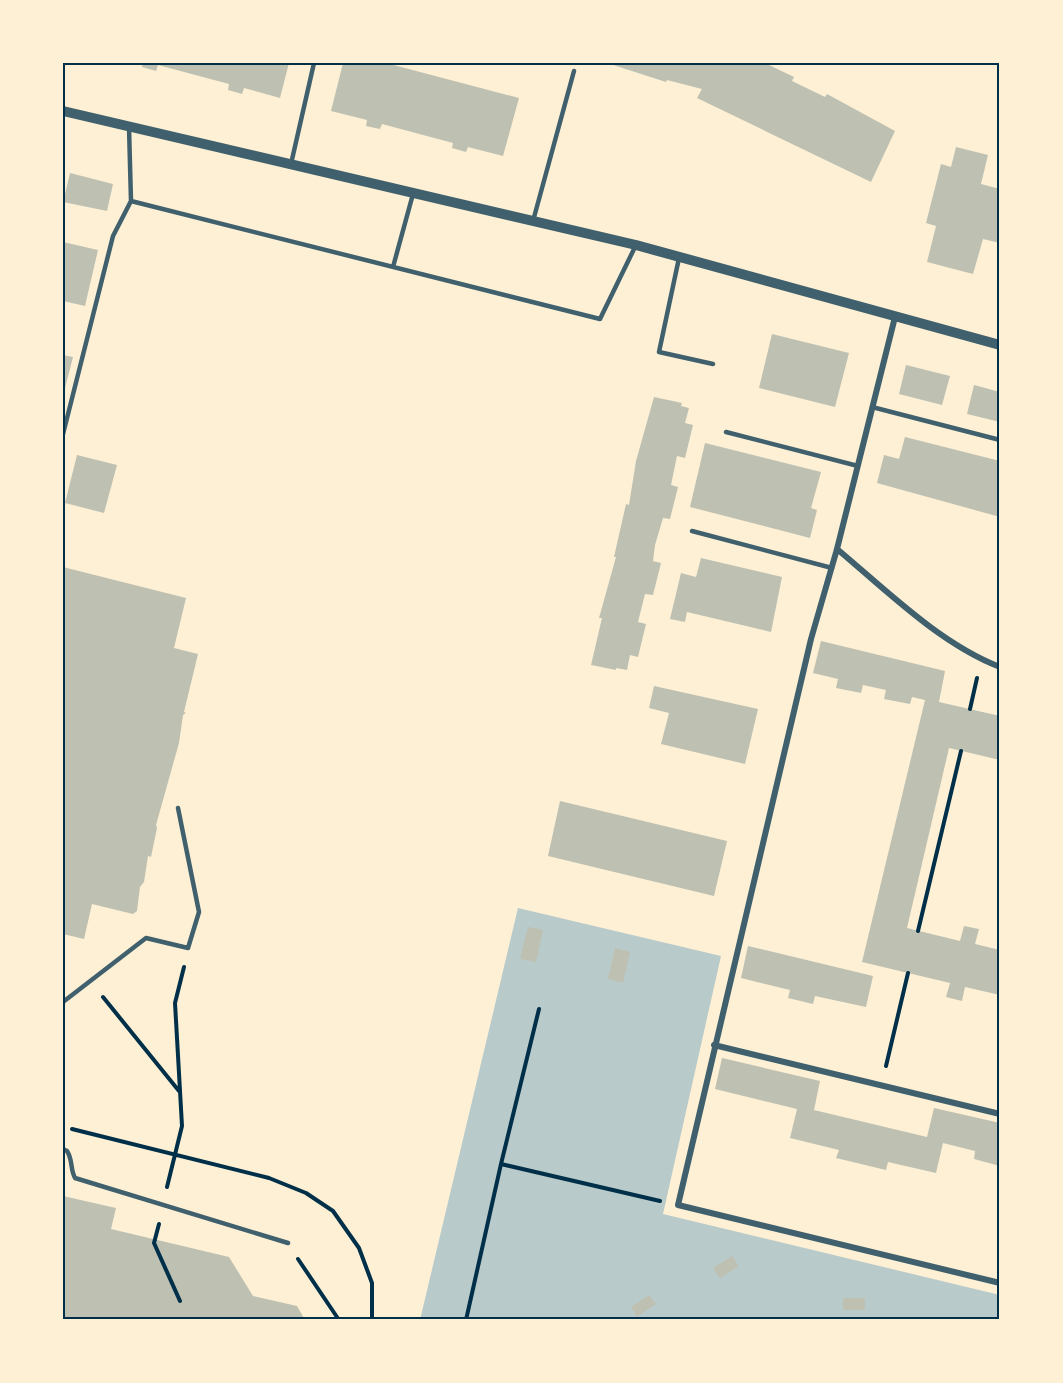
<svg xmlns="http://www.w3.org/2000/svg" width="1063" height="1383" viewBox="0 0 1063 1383" font-family="Montserrat,sans-serif">
  <style>
    .green { fill: #b9caca }
    .building { fill: #bec0b2 }
    .lines { fill: none; stroke-linecap: round; stroke-linejoin: round }
    .path { stroke: #003049; stroke-width: 4 }
    .service { stroke: #3f606c; stroke-width: 4.5 }
    .minor { stroke: #3f606c; stroke-width: 6 }
    .tertiary { stroke: #3f606c; stroke-width: 10 }
    .neatline { fill: none; stroke: #003049; stroke-width: 2 }
  </style>
  <rect width="100%" height="100%" fill="#fdf0d5"/>
  <path class="green" d="M 518,908 L 721,956 L 663,1214 L 1000,1295 L 1000,1320 L 420,1320 Z"/>
  <path class="building" d="M 143,63 L 289,63 L 280,98 L 244,88 L 242,94 L 228,90 L 229,84 L 158,65 L 156,71 L 142,67 Z
    M 343,63 L 386,63 L 519,98 L 503,156 L 468,147 L 466,152 L 452,148 L 453,143 L 382,124 L 380,129 L 366,126 L 367,120 L 331,111 Z
    M 607,63 L 765,63 L 794,77 L 792,81 L 825,97 L 827,94 L 895,131 L 871,182 L 697,98 L 702,89 L 667,80 L 666,82 Z
    M 956,147 L 988,155 L 981,184 L 1000,189 L 1000,243 L 983,239 L 973,274 L 927,262 L 936,226 L 926,223 L 941,164 L 951,167 Z
    M 70,173 L 113,184 L 107,211 L 63,202 Z
    M 63,242 L 98,250 L 85,306 L 63,301 Z
    M 772,334 L 849,353 L 835,407 L 759,388 Z
    M 63,355 L 73,357 L 64,392 L 63,391 Z
    M 906,365 L 950,376 L 942,405 L 899,394 Z
    M 974,385 L 1000,392 L 1000,422 L 967,414 Z
    M 654,397 L 682,403 L 681,406 L 689,408 L 685,423 L 693,425 L 685,458 L 677,456 L 671,485 L 678,487 L 670,519 L 663,518 L 655,545 L 653,561 L 661,563 L 653,595 L 645,594 L 638,622 L 646,624 L 638,657 L 630,655 L 627,670 L 616,668 L 616,670 L 591,665 L 602,618 L 599,618 L 616,557 L 614,557 L 626,504 L 629,505 L 636,461 Z
    M 905,437 L 1000,461 L 1000,517 L 877,483 L 884,455 L 899,459 Z
    M 705,443 L 821,472 L 811,508 L 817,510 L 810,538 L 690,507 Z
    M 77,455 L 117,465 L 104,513 L 65,503 Z
    M 701,558 L 782,577 L 771,632 L 687,612 L 685,622 L 670,619 L 681,573 L 696,577 Z
    M 63,567 L 186,598 L 174,648 L 198,654 L 184,712 L 186,713 L 183,715 L 179,743 L 156,825 L 157,828 L 151,857 L 148,856 L 144,882 L 140,887 L 137,911 L 133,914 L 92,904 L 84,939 L 63,934 Z
    M 821,641 L 945,671 L 939,702 L 1000,716 L 1000,760 L 949,748 L 907,928 L 960,941 L 964,926 L 979,929 L 975,944 L 1000,950 L 1000,995 L 965,987 L 962,1001 L 946,997 L 950,983 L 862,962 L 925,700 L 912,697 L 910,704 L 884,699 L 886,690 L 863,685 L 861,693 L 836,688 L 838,679 L 813,673 Z
    M 654,686 L 758,709 L 745,764 L 661,744 L 669,713 L 649,708 Z
    M 560,801 L 727,841 L 714,896 L 548,856 Z
    M 528,927 L 543,930 L 536,962 L 520,959 Z
    M 748,946 L 873,976 L 866,1007 L 815,996 L 813,1004 L 788,998 L 790,990 L 741,978 Z
    M 615,948 L 630,952 L 623,983 L 608,979 Z
    M 722,1058 L 820,1081 L 814,1110 L 927,1137 L 934,1108 L 1000,1123 L 1000,1166 L 974,1159 L 975,1151 L 943,1143 L 936,1173 L 888,1162 L 886,1170 L 836,1158 L 839,1150 L 790,1138 L 797,1109 L 715,1089 Z
    M 63,1196 L 116,1208 L 111,1229 L 229,1257 L 253,1296 L 297,1306 L 305,1320 L 63,1320 Z
    M 732,1256 L 739,1266 L 720,1278 L 713,1268 Z
    M 649,1295 L 656,1304 L 637,1317 L 631,1307 Z
    M 843,1298 L 865,1298 L 865,1310 L 843,1310 Z"/>
  <g class="lines">
    <path class="path" d="M 970,709 L 977,678
      M 918,931 L 961,751
      M 103,997 L 179,1091
      M 886,1066 L 908,973
      M 72,1129 L 269,1178 L 306,1193 L 333,1211 L 359,1248 L 372,1283 L 372,1320
      M 501,1164 L 539,1009
      M 167,1187 L 182,1126 L 175,1003 L 184,967
      M 159,1224 L 154,1243 L 180,1301
      M 298,1259 L 339,1320
      M 466,1320 L 501,1164 L 660,1201"/>
    <path class="service" d="M 291,164 L 314,63
      M 131,201 L 600,319 L 635,247
      M 533,221 L 574,71
      M 679,258 L 659,352 L 713,364
      M 393,267 L 413,194
      M 872,407 L 1000,440
      M 726,432 L 858,466
      M 63,434 L 113,236 L 131,201 L 129,127
      M 692,531 L 832,568
      M 63,1002 L 146,938 L 188,948 L 199,912 L 178,808
      M 63,1149 L 67,1151 C 73,1160 70,1169 75,1178 L 288,1243"/>
    <path class="minor" d="M 895,317 L 837,549 L 811,639 L 678,1205 L 1000,1283
      M 837,549 C 886,590 940,644 1000,667
      M 714,1045 L 1000,1114"/>
    <path class="tertiary" d="M 63,111 L 636,245 L 1000,345"/>
  </g>
  <rect width="1063" height="1383" fill="none" stroke="#fdf0d5" stroke-width="129"/>
  <rect x="64" y="64" width="934" height="1254" class="neatline"/>
</svg>
